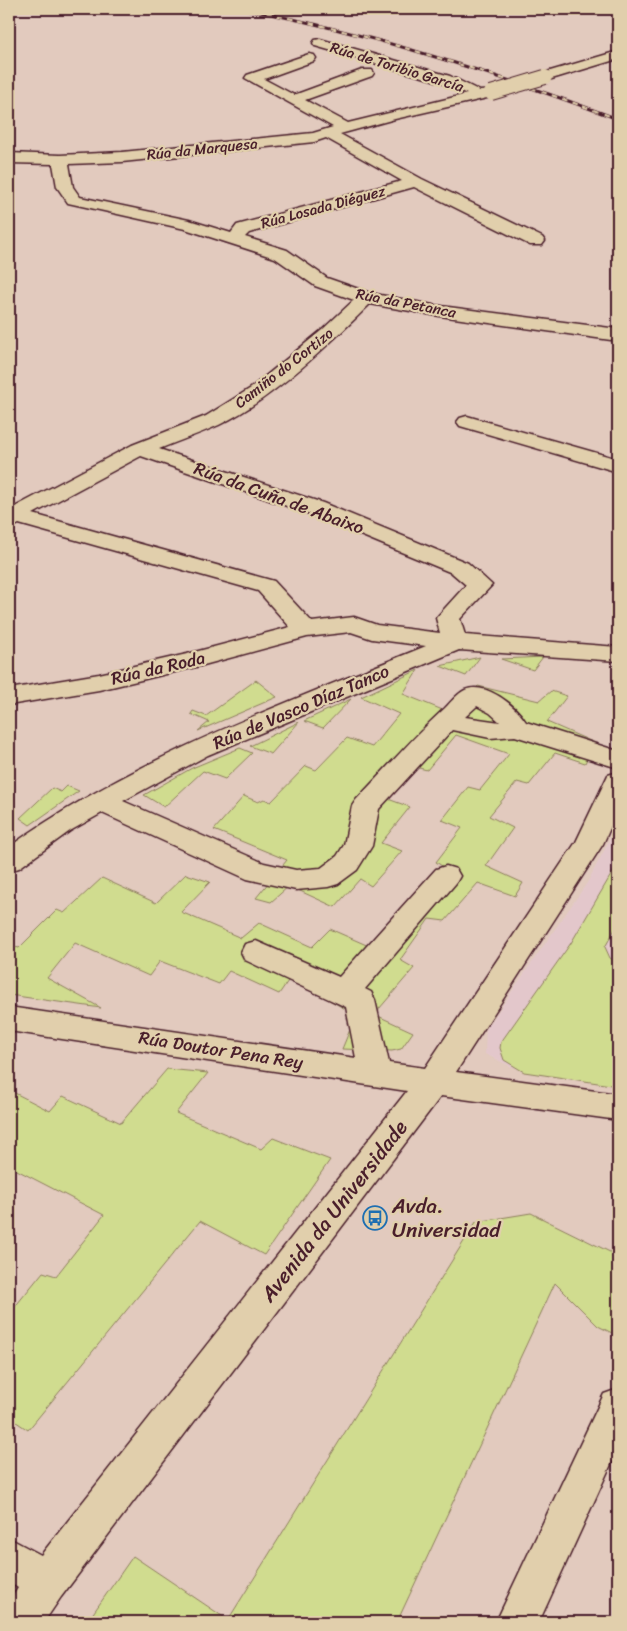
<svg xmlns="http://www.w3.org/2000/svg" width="627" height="1631" viewBox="0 0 627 1631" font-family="Sriracha,sans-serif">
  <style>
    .built { fill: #e3c7cb }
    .green { fill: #d0dc8f; stroke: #8d7e5d }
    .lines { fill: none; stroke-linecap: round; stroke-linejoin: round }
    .minor-casing { stroke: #4a1f2b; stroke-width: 3 }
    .minor { fill: #e1cfac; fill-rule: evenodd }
    .rail-casing { stroke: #4a1f2b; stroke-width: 3 }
    .rail { stroke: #e1cfac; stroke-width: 2; stroke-dasharray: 5.5; stroke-linecap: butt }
    .minor-bridge-casing { stroke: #4a1f2b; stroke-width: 16; stroke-linecap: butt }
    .minor-bridge { stroke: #e1cfac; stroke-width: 14 }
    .labels { text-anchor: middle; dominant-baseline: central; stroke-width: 4.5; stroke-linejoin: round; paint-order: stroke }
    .far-street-label { font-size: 15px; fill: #4a1f2b; stroke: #e1cfac }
    .street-label { font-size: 18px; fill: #4a1f2b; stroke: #e1cfac }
    .near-poi-label { font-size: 21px; fill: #4a1f2b; stroke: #e1cfac; text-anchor: start }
    .near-street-label { font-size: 21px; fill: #4a1f2b; stroke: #e1cfac }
  </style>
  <rect width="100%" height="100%" fill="#e2cabe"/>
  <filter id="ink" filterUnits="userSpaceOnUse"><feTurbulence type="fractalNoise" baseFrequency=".02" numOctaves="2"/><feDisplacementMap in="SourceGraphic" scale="10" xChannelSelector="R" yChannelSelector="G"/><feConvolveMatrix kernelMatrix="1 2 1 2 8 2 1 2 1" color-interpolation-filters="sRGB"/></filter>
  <g filter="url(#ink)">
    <path class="built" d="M 618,824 L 618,1083 L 512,1067 L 485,1054 L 486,1029 L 587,883 Z"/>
    <path class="green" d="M 480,657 L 466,676 L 440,666 Z
      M 543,657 L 533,670 L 501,659 Z
      M 418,670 L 403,694 L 450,713 L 478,686 L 539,701 L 551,691 L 567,696 L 547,722 L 595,743 L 585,763 L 555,753 L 529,785 L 517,782 L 489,816 L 513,828 L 486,866 L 523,883 L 515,896 L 478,883 L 445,921 L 429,919 L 400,960 L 414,968 L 379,1009 L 378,1016 L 413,1032 L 401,1049 L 392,1051 L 342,1049 L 356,1015 L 290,978 L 279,994 L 229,971 L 219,984 L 160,961 L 149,976 L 75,943 L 47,978 L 101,1008 L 9,995 L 9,949 L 12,946 L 19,948 L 57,910 L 64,913 L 102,878 L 156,903 L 186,874 L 210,882 L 181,912 L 241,938 L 259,923 L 312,947 L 330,929 L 371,947 L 454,874 L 436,862 L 462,828 L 442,820 L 468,787 L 480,790 L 509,754 L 456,735 L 427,770 L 415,767 L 388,799 L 410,807 L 381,843 L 402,851 L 371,886 L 360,879 L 335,907 L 289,886 L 271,902 L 256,898 L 287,860 L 214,830 L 244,796 L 258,802 L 264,799 L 271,802 L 306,766 L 316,770 L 347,738 L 372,747 L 399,714 L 361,697 Z
      M 256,680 L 277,697 L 198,731 L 209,722 L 191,714 L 193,711 L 206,716 Z
      M 351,699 L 323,728 L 304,721 Z
      M 299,722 L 271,754 L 250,746 Z
      M 240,748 L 252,753 L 225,779 L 203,771 L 164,807 L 144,795 L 192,768 Z
      M 67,786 L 79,791 L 30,825 L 20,818 L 52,788 L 61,792 Z
      M 618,863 L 618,924 L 605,947 L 610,958 L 618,963 L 618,1086 L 524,1072 L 504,1060 L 500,1048 L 501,1042 L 571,943 Z
      M 167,1069 L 208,1073 L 176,1113 L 261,1149 L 273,1138 L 330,1160 L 264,1255 L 200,1221 L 28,1430 L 9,1417 L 9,1314 L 43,1272 L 56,1276 L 104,1215 L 9,1166 L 9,1090 L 50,1111 L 63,1096 L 121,1123 Z
      M 531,1213 L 618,1256 L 618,1336 L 598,1326 L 555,1283 L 397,1622 L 87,1622 L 133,1556 L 228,1620 L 476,1222 Z"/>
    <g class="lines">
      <g class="minor-casing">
        <path id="minor" d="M 611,9 L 618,9 L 618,14 L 613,13 Z
          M 320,39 L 450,76 L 480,91 L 496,90 L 498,93 L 496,96 L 395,119 L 340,134 L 422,179 L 542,237 L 545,241 L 542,245 L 530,245 L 414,187 L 249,233 L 245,237 L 287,250 L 327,278 L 370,293 L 433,305 L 618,329 L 618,341 L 433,315 L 370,304 C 330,344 270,401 219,425 C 199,434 178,441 159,449 L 323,503 L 468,563 L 492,585 L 460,619 L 465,635 L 618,647 L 618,661 L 459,650 L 208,755 L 123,801 L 264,863 L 296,870 L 321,868 L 337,856 L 344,845 L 352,806 L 356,800 C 386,769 414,736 445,708 C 451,702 458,693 465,690 C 486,681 516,706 526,722 L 618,751 L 618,768 L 515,736 L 490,738 L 452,730 L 379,809 L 372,846 L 357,870 L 338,884 L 328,887 L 296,890 L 247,879 L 102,813 L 70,831 L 19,868 L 9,871 L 9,847 C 135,757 284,704 426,646 L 372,639 L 351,632 L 307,637 L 200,666 L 99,690 L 9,705 L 9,689 L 99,674 L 187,654 L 290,627 L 258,591 L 19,524 L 9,529 L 9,510 L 132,445 L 206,416 L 251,388 L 322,330 L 354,300 L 315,286 L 275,258 L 185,229 L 68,203 L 57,187 L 53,164 L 9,163 L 9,153 L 60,155 L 122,152 L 313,133 L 333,127 L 245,78 L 247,75 L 309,54 L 314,55 L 316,58 L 314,61 L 264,79 L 294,95 L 362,70 L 372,70 L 374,73 L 372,76 L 305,100 L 348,123 L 467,94 L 440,82 L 315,46 L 313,43 L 315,40 ZM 326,138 L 402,181 L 237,225 L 231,233 L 189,220 L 80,197 L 73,187 L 69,164 L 122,162 L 314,142 ZM 141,456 L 307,513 L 452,573 L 466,585 L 436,618 L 440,633 L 377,625 L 354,617 L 312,622 L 274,581 L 33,514 ZM 477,706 L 490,713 L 500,722 L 465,717 Z
          M 618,51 L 618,59 L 545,81 L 538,77 L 540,74 Z
          M 467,416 L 618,459 L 618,472 L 460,426 L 457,422 L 460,418 Z
          M 618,772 L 618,810 L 603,844 L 456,1072 L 618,1094 L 618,1120 L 441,1096 L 61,1597 L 44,1622 L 9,1622 L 9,1602 L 18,1588 L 9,1582 L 9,1538 L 41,1555 L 407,1091 L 9,1031 L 9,1007 L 356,1058 L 346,1007 L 245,960 L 241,952 L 245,944 L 256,941 L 339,977 L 436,869 L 446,866 L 456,869 L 460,876 L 456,883 L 365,989 L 371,992 L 375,1000 L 389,1063 L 425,1068 L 576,842 L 608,775 Z
          M 618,1389 L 618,1449 L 539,1622 L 496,1622 L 604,1394 Z"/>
      </g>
      <use href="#minor" class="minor"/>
      <g class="rail-casing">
        <path id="rail" d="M 245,9 C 373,34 496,74 618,119"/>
      </g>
      <use href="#rail" class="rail"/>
      <g class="minor-bridge-casing">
        <path id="minor-bridge" d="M 491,93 L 545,77"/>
      </g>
      <use href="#minor-bridge" class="minor-bridge"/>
    </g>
  </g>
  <defs>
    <g id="bus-ring" transform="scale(1.25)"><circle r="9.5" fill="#e1cfac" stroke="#1f6fb2" stroke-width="1.5"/><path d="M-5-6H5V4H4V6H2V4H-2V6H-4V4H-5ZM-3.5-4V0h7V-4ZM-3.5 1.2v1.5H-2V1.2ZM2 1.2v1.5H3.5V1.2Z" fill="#1f6fb2"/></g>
  </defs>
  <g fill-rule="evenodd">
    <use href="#bus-ring" x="375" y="1218"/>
  </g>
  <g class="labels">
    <g class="far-street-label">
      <text transform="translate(397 67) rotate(17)">Rúa de Toribio García</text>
      <text transform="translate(202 149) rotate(-6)">Rúa da Marquesa</text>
      <text transform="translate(323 207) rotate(-15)">Rúa Losada Diéguez</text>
      <text transform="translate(406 303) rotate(11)">Rúa da Petanca</text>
      <text transform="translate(284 368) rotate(-38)">Camiño do Cortizo</text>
    </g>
    <g class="street-label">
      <text transform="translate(279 498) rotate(20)">Rúa da Cuña de Abaixo</text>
      <text transform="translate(158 668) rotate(-13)">Rúa da Roda</text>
      <text transform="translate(301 707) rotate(-23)">Rúa de Vasco Díaz Tanco</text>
      <text transform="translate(221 1050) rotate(9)">Rúa Doutor Pena Rey</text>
    </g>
    <g class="near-poi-label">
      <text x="392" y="1206">Avda.<tspan x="392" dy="24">Universidad</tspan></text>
    </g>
    <g class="near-street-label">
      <text transform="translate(334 1211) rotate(-52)">Avenida da Universidade</text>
    </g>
  </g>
  <rect width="627" height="1631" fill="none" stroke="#e1cfac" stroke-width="30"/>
  <rect x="15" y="15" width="597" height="1601" fill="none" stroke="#4a1f2b" stroke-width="2" filter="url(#ink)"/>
</svg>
